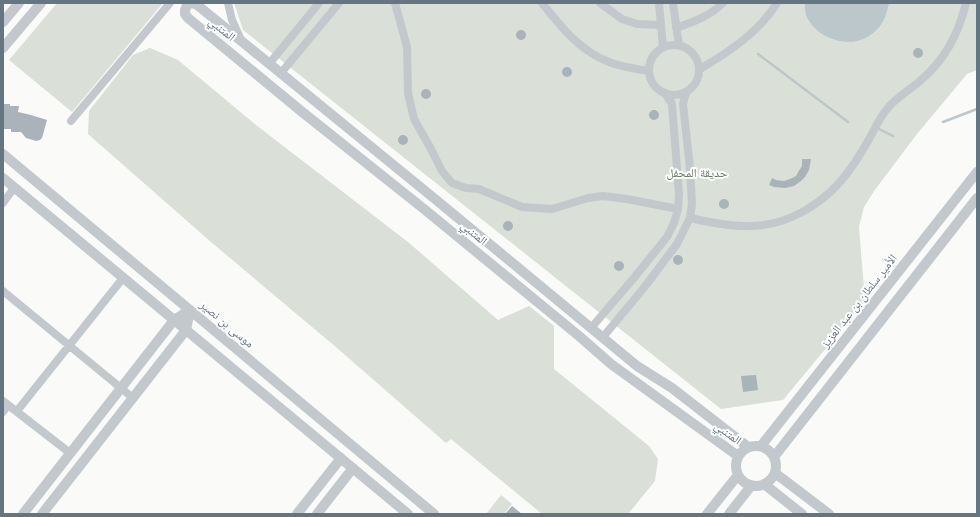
<svg xmlns="http://www.w3.org/2000/svg" width="980" height="517" viewBox="0 0 980 517" font-family="'DM Sans','Noto Naskh Arabic',sans-serif">
  <style>
    .green { fill: #dadfd7 }
    .water { fill: #bbc7cb }
    .lines { fill: none; stroke-linecap: round; stroke-linejoin: round }
    .stream { stroke: #bbc7cb; stroke-width: 2.5 }
    .building { fill: #aab3b9 }
    .minor { stroke: #c3c8cc; stroke-width: 8 }
    .tertiary { stroke: #c3c8cc; stroke-width: 10 }
    .labels { text-anchor: middle; dominant-baseline: central; stroke-width: 4; stroke-linejoin: round; paint-order: stroke }
    .street-label { font-size: 12px; fill: #657683; stroke: #fff }
    .park-label { font-size: 12px; fill: #687a64; stroke: #fff }
  </style>
  <rect width="100%" height="100%" fill="#fafaf8"/>
  <path class="green" d="M 57,3 L 163,3 L 72,112 L 9,60 Z
    M 234,3 L 977,3 L 977,70 L 967,74 L 917,134 L 874,191 L 864,207 L 859,227 L 865,301 L 783,400 L 721,409 L 243,30 Z
    M 150,48 L 178,60 L 256,125 L 408,242 L 498,320 L 529,306 L 554,326 L 554,369 L 649,446 L 658,459 L 655,481 L 628,514 L 542,514 L 451,439 L 446,443 L 337,348 L 211,242 L 88,134 L 89,111 L 133,55 Z
    M 501,495 L 512,504 L 504,514 L 486,514 Z"/>
  <path class="water" d="M 805,3 L 889,3 C 887,11 885,20 880,26 C 865,45 842,46 822,34 C 816,30 809,23 806,15 C 805,12 805,7 805,3 Z"/>
  <g class="lines">
    <path class="stream" d="M 758,54 L 848,122
      M 943,122 L 977,109
      M 877,128 L 893,136"/>
  </g>
  <path class="building" d="M516 35a5 5 0 1 1 10 0a5 5 0 1 1-10 0Z
    M913 53a5 5 0 1 1 10 0a5 5 0 1 1-10 0Z
    M562 72a5 5 0 1 1 10 0a5 5 0 1 1-10 0Z
    M421 94a5 5 0 1 1 10 0a5 5 0 1 1-10 0Z
    M 3,104 L 10,104 L 10,106 L 19,106 L 18,112 L 31,115 L 47,120 L 42,138 L 40,140 L 36,141 L 26,138 L 21,132 L 11,132 L 11,129 L 3,129 Z
    M649 115a5 5 0 1 1 10 0a5 5 0 1 1-10 0Z
    M398 140a5 5 0 1 1 10 0a5 5 0 1 1-10 0Z
    M 802,159 L 811,159 L 809,170 L 805,177 L 801,181 L 794,186 L 785,188 L 774,187 L 769,185 L 772,178 L 776,180 L 784,181 L 790,179 L 796,176 L 800,169 L 802,166 Z
    M719 204a5 5 0 1 1 10 0a5 5 0 1 1-10 0Z
    M503 226a5 5 0 1 1 10 0a5 5 0 1 1-10 0Z
    M673 260a5 5 0 1 1 10 0a5 5 0 1 1-10 0Z
    M614 266a5 5 0 1 1 10 0a5 5 0 1 1-10 0Z
    M 756,375 L 758,390 L 743,392 L 741,376 Z
    M 512,506 L 522,514 L 505,514 Z"/>
  <g class="lines">
    <path class="minor" d="M 228,3 L 232,20 L 241,40
      M 395,3 L 407,47 L 408,93 L 414,119 L 431,149 L 442,171 L 452,183 L 466,188 L 479,189 L 522,207 L 552,209 L 588,198 L 603,196 L 627,199 L 678,209
      M 542,3 C 561,27 580,51 609,62 C 622,67 636,69 649,71
      M 600,3 L 622,19 L 637,24 L 661,25
      M 659,3 L 663,47
      M 673,3 L 677,32 L 679,45
      M 676,28 C 693,22 710,16 723,3
      M649 70a25 25 0 1 1 50 0a25 25 0 1 1-50 0Z
      M 269,64 L 319,3
      M 700,69 C 729,52 759,32 777,3
      M 281,73 L 339,3
      M 71,121 L 170,3
      M 3,203 L 14,188
      M 690,218 C 708,222 726,226 744,226 C 786,228 827,203 851,168 C 859,157 866,144 873,132 C 877,124 881,116 887,109 C 896,97 910,90 921,80 C 945,60 959,32 966,3
      M 3,291 L 133,398
      M 591,328 L 633,279 L 667,237 L 674,223 L 678,209 L 679,194 L 672,104 L 665,93
      M 603,337 L 643,289 L 677,244 L 690,218 L 692,204 L 690,168 L 683,104 L 686,92
      M 3,401 L 70,453
      M 17,411 L 123,278
      M 3,412 L 8,405"/>
    <path class="tertiary" d="M 3,22 L 19,3
      M 3,48 L 41,3
      M 3,154 L 434,514
      M 3,178 L 408,514
      M736 466a20 20 0 1 1 40 0a20 20 0 1 1-40 0Z
      M 761,446 L 977,172
      M 738,456 L 611,364 L 579,336 L 424,209 L 301,111 L 188,18 L 185,14 L 185,10 L 187,5 L 191,3 L 196,4 L 435,199 L 637,366 L 672,388 L 748,447
      M 774,457 L 977,198
      M 775,473 L 829,514
      M 764,484 L 802,514
      M 23,514 L 174,320 L 190,310
      M 42,514 L 186,330 L 190,310
      M 297,514 L 341,458
      M 317,514 L 353,468
      M 707,514 L 738,475
      M 729,514 L 751,486"/>
  </g>
  <g class="labels">
    <g class="street-label">
      <text transform="translate(222 29) rotate(39)">المتنبي</text>
      <text transform="translate(474 233) rotate(40)">المتنبي</text>
      <text transform="translate(859 301) rotate(-52)">الأمير سلطان بن عبد العزيز</text>
      <text transform="translate(227 324) rotate(40)">موسى بن نصير</text>
      <text transform="translate(728 433) rotate(36)">المتنبي</text>
    </g>
    <g class="park-label">
      <text x="697" y="173">حديقة المحفل</text>
    </g>
  </g>
  <rect width="980" height="517" fill="none" stroke="#657683" stroke-width="8"/>
</svg>
